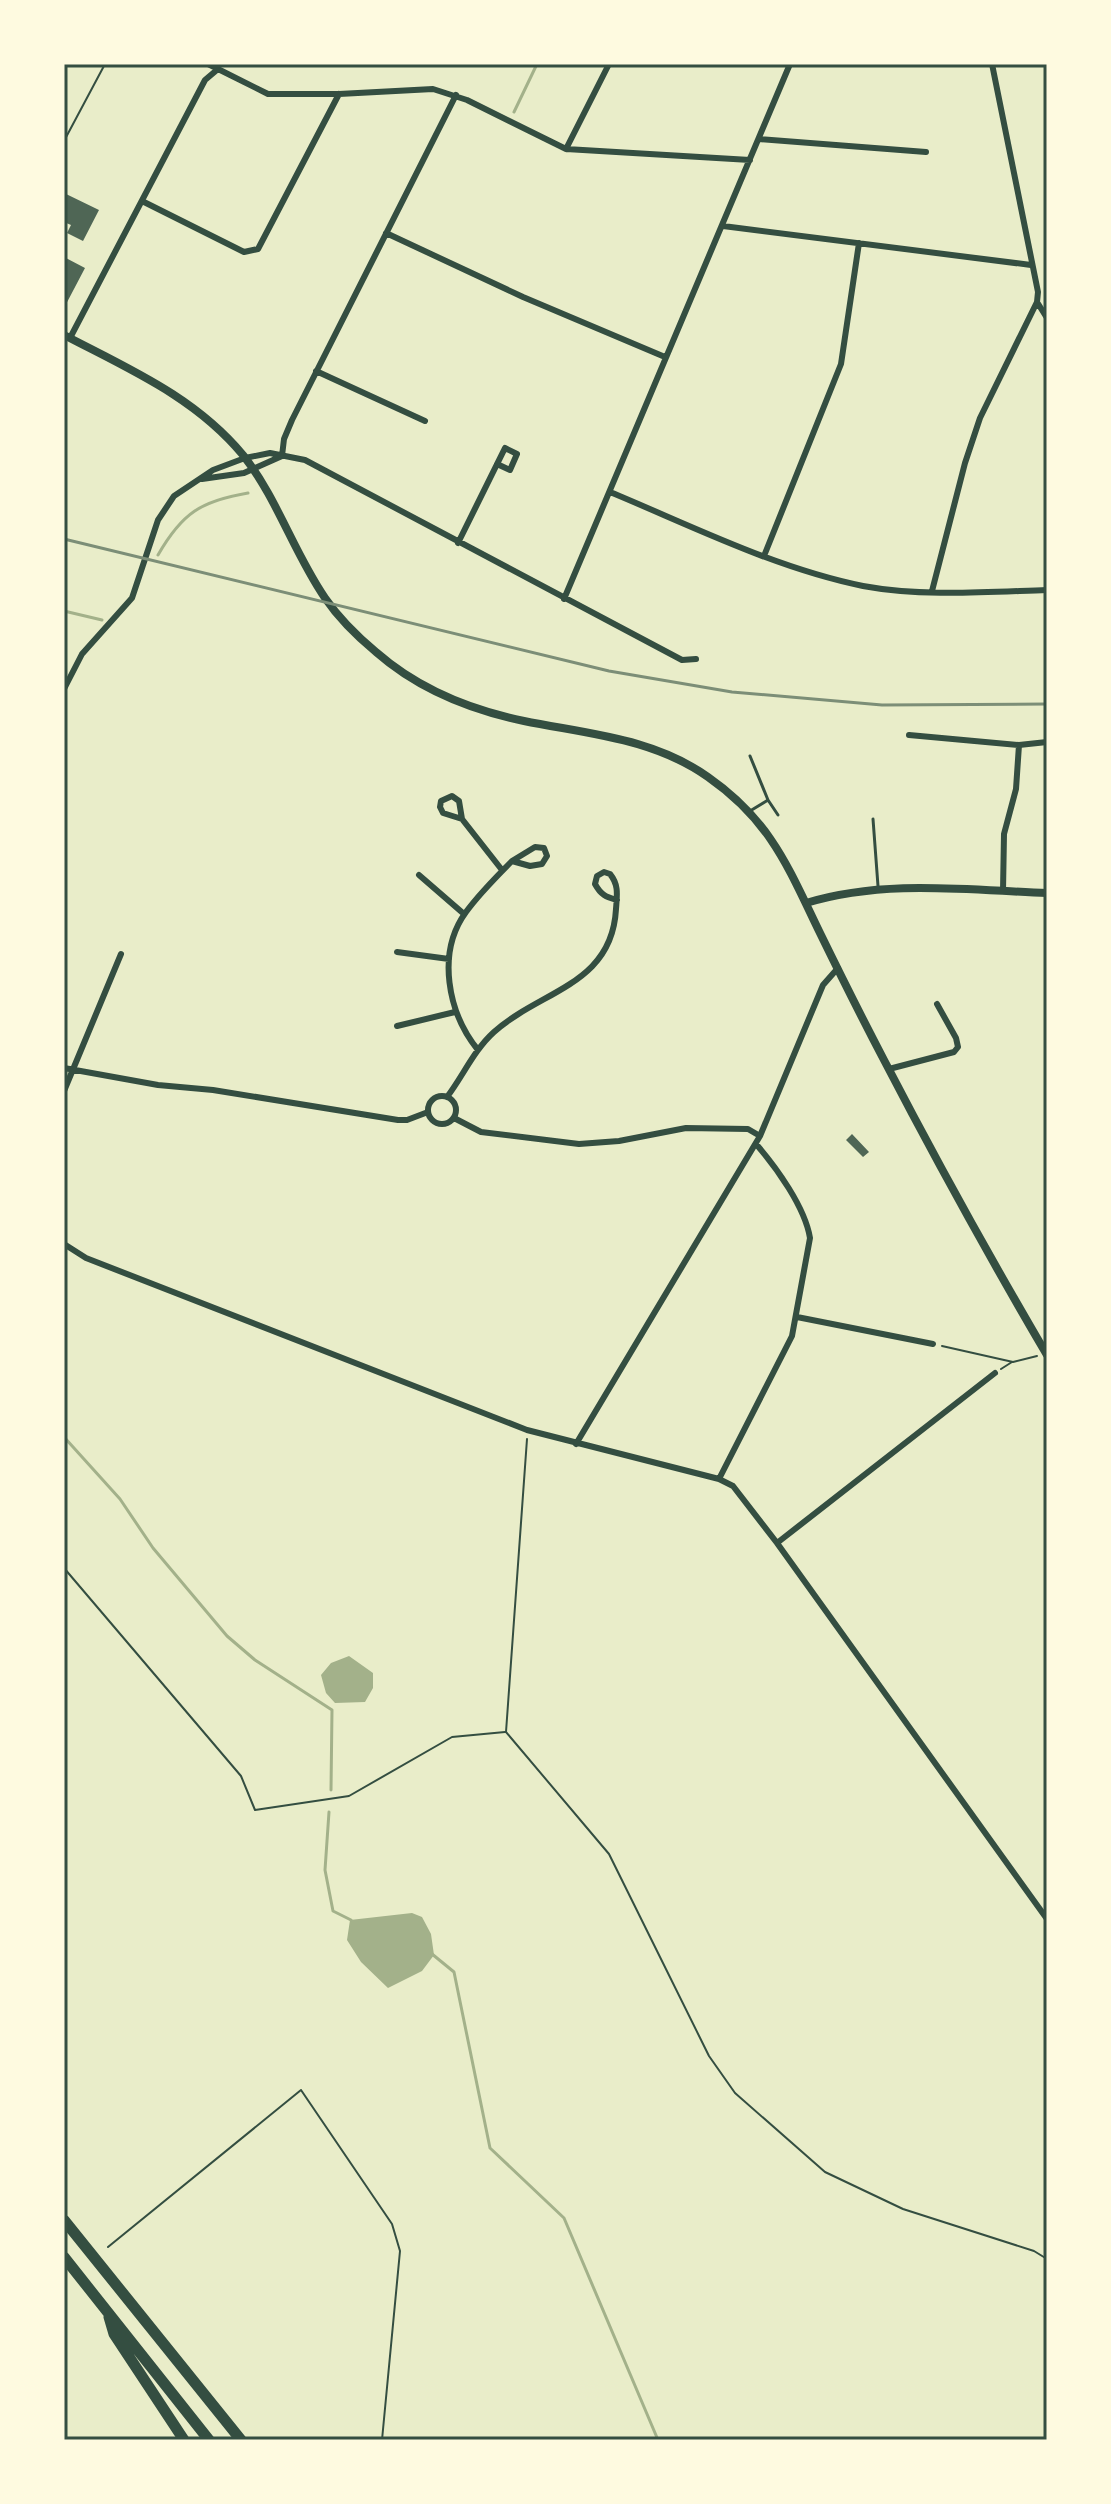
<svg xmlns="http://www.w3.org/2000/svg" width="1111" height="2504" viewBox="0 0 1111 2504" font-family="'Zilla Slab',serif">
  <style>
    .water { fill: #a3b18a }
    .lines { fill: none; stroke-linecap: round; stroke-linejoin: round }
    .stream { stroke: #a3b18a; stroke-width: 3 }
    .building { fill: #4f6655 }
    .path { stroke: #344e41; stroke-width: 2 }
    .service { stroke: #344e41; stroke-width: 3 }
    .minor { stroke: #344e41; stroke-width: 6 }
    .tertiary { stroke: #344e41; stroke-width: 8 }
    .motorway { stroke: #344e41; stroke-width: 11 }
    .rail { stroke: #7c8e77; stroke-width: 3 }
    .neatline { fill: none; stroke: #344e41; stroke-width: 3 }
  </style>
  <rect width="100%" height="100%" fill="#e9edc9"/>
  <path class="water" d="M 349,1656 L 373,1673 L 373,1688 L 365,1702 L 335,1703 L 326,1693 L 321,1675 L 331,1663 Z
    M 412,1913 L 422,1917 L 431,1934 L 434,1955 L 422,1971 L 388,1988 L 361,1962 L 347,1940 L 350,1920 Z"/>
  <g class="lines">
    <path class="stream" d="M 514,112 L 537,64
      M 158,555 C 182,513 201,501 248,493
      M 64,611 L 102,620
      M 64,1437 L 120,1499 L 153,1548 L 227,1636 L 255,1660 L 332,1710 L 331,1790
      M 329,1812 L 325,1870 L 333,1911 L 351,1920
      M 432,1954 L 454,1972 L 490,2148 L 564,2218 L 658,2440"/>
  </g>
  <path class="building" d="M 64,193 L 99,210 L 83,241 L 67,233 L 71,225 L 64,222 Z
    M 64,257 L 85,268 L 64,308 Z
    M 852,1134 L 869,1152 L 863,1157 L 846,1140 Z"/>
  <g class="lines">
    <path class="path" d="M 64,141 L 105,64
      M 942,1346 L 1013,1362 L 1037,1356
      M 1001,1369 L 1012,1362
      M 527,1439 L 506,1732 L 609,1854 L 709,2056 L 735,2093 L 825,2172 L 903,2209 L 1034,2251 L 1047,2259
      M 64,1568 L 241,1776 L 255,1810 L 349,1796 L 452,1737 L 505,1732
      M 108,2247 L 301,2090 L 392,2224 L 400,2251 L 382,2440"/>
    <path class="service" d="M 750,756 L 768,800 L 750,811
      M 768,800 L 778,815
      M 873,819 L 878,886"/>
    <path class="minor" d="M 208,64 L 268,94 L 339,94 L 433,89 L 467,100 L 566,149 L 750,160
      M 992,64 L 1038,292 L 1037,302 L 1047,318
      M 759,139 L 926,152
      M 566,149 L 609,64
      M 142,201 L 244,252 L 258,249 L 339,94
      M 723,226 L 1031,265
      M 386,233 L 523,297 L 665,357
      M 70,338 L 205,80 L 218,69
      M 316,371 L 425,421
      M 282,456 L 284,439 L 292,420 L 456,95
      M 202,479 L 244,473 L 282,456
      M 610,492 C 692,526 775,568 863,586 C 922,597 987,592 1047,590
      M 458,543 L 505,448 L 517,454 L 510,470 L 497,464
      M 764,556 L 841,364 L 859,243
      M 932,591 L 965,463 L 980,418 L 1037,302
      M 564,599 L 790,64
      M 64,689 L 82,654 L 132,598 L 158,520 L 174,496 L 213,470 L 245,458 L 270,453 L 305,460 L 682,660 L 696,659
      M 909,735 L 1019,745
      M 462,819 L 443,813 L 440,807 L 441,801 L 452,796 L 459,801 L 462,819 L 502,870
      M 419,875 L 464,914
      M 1003,891 L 1004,834 L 1016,789 L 1019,745 L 1047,742
      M 397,952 L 449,959
      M 397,1026 L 455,1012
      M 478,1050 C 448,1013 436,953 466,912 C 479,894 496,877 512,861 L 530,866 L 542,864 L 547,856 L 544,848 L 535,847 L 512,861
      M 64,1068 L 158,1085 L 213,1090 L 398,1120 L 407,1120 L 428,1112
      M 889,1069 L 954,1052 L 958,1047 L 956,1038 L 937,1004
      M 64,1091 L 121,954
      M428 1110a14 14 0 1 1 28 0a14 14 0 1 1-28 0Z
      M 447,1097 C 463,1076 474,1050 494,1032 C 541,990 612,985 616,909 C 617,895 619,885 610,874 L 604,872 L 597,876 L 595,884 C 601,895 606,897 617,900
      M 454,1118 L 481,1132 L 579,1144 L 619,1141 L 686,1128 L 748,1129 L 760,1136
      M 64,1244 L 86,1258 L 527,1430 L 719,1479 L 733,1486 L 777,1543 L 1047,1919
      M 797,1317 L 933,1344
      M 576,1444 L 760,1136 L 823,985 L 838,968
      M 719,1479 L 792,1336 L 810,1238 C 805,1207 776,1167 756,1144
      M 777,1543 L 995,1373"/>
    <path class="tertiary" d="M 64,335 C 129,369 195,397 243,455 C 277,498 294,553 325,598 C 338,617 358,637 376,652 C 417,688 471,710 524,721 C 588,734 653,738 708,777 C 771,821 788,867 820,933 C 841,976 862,1018 884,1060 C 936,1160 990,1258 1047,1355
      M 806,903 C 884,879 967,890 1047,893"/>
    <path class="motorway" d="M 64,2220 L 241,2440
      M 64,2257 L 209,2440
      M 109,2317 L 114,2334 L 184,2440"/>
    <path class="rail" d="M 64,539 L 609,671 L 732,692 L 882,705 L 1047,704"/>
  </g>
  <rect width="1111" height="2504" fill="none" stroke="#fefae0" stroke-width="132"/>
  <rect x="66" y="66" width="979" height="2372" class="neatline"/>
</svg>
